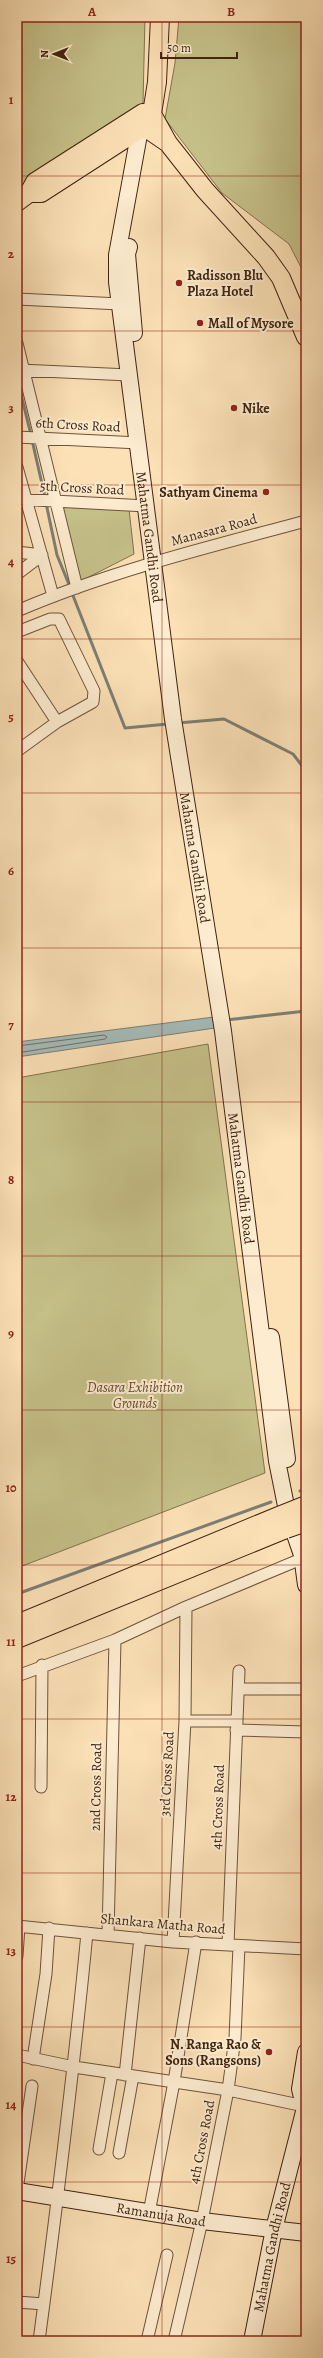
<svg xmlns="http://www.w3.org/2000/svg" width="323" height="2358" viewBox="0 0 323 2358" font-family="Alegreya,serif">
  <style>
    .green { fill: #c6c18a; stroke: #83724d }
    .water { fill: #a4bbb9; stroke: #7c7f75 }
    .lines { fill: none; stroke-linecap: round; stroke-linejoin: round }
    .shore { stroke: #727064; stroke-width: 1 }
    .stream { stroke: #7c7f75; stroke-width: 3 }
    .street-casing { stroke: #6f533a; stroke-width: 13 }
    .secondary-casing { stroke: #402410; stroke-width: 18 }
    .primary-casing { stroke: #402410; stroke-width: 20 }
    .street { stroke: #fdecd0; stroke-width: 11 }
    .secondary { stroke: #fdecd0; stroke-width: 16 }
    .primary { stroke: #fce1b7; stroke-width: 18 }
    .primary-bridge-casing { stroke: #402410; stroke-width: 20; stroke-linecap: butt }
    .primary-bridge { stroke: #fce1b7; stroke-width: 18 }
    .grid { fill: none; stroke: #8f2418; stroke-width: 1; stroke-opacity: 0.55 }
    .poi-dot { fill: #8f2418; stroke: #fdecd0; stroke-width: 1.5 }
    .labels { text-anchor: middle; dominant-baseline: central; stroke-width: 4; stroke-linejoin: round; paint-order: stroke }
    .poi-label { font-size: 14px; font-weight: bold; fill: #402410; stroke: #fdecd0; text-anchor: start }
    .street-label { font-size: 14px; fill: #402410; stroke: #fdecd0 }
    .park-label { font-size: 14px; font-style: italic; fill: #624b2e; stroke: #fdecd0 }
    .neatline { fill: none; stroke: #8f2418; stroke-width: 1.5 }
    .grid-label { font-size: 13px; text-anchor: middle; font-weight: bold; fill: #8f2418 }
  </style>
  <rect width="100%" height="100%" fill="#fce1b7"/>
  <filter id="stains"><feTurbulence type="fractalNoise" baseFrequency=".005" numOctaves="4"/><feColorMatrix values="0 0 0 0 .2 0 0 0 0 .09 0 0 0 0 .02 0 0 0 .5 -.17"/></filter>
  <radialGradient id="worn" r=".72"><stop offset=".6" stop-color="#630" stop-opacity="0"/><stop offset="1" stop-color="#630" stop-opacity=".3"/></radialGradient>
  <path class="green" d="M 17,17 L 145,17 L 143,103 L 17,191 Z
    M 179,17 L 306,17 L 306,277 L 289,244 L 222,193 L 165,119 L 175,63 Z
    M 60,505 L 129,509 L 134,554 L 79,582 Z
    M 208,1044 L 265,1473 L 17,1568 L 17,1078 Z"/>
  <path class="water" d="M 214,1017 L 215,1028 L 17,1057 L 17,1042 Z"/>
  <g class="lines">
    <path class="shore" d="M 17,1046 L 104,1035 L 107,1037 L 105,1039 L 17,1053"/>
    <path class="stream" d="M 17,378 L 31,435
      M 32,440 L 45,497
      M 46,503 L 57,555 L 70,587
      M 72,593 L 125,728 L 168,724
      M 178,723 L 224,719 L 293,754 L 306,771
      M 226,1020 L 306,1011
      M 300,1491 L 306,1489
      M 17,1594 L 271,1502"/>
    <g class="street-casing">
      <path id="street" d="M 17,299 L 120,304
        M 17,343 L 77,588
        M 20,370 L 129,375
        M 17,437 L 139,443
        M 17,467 L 53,596
        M 17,499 L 146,506
        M 17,552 L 42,555
        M 17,574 L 42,555
        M 17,611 C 110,571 209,547 306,521
        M 17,632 L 50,619 L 59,619 L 94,691 L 93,702 L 57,722 L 17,751
        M 17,661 L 57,722
        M 17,1676 L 115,1640 L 186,1607 L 306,1557
        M 239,1689 L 306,1689
        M 185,1721 L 237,1721
        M 236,1730 L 306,1732
        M 41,1787 L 42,1665
        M 17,1926 L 173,1942 L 306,1949
        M 108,1935 L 115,1640
        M 173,1942 L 185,1721 L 186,1607
        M 228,1945 L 239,1671
        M 17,1956 L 19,1926
        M 17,2055 L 74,2067 L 228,2090 L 304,2106
        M 33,2059 L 46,1974 L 49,1928
        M 125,2075 L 140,1938
        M 99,2149 L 112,2073
        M 119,2153 L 133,2076
        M 17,2190 L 32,2086
        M 149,2213 L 174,2082 L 196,1942
        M 17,2302 L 44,2304
        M 39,2341 C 57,2205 74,2069 87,1933
        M 147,2341 L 167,2255
        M 174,2341 L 202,2221 L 228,2090 L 235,2038 L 239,1946"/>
    </g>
    <g class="secondary-casing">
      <g id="secondary">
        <path id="s1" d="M 140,129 L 117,255 L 117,282 L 173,719 L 223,1031 L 277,1461 L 287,1511 L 302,1555 L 306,1585"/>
        <path d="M 129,247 L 127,254 L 134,333"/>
        <path d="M 271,1337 L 287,1459"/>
        <path d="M 304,2106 L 300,2089 L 306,2052"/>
        <path id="s2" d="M 17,2191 L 202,2221 L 306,2233"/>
        <path id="s3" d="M 252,2341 L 274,2229 L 306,2104"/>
      </g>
    </g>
    <g class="primary-casing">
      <path id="primary" d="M 150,126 L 157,82 L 160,17
        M 168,143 L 205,190 L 266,257 L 281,278 L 306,337
        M 17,202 L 29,193 L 35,182 L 143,113 L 152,114 L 168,143 L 149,130 L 140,129 L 41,193 L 29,193
        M 17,1624 L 281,1515
        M 17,1639 L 286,1529"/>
    </g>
    <use href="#street" class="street"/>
    <use href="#secondary" class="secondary"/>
    <use href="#primary" class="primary"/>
    <g class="primary-bridge-casing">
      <path id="primary-bridge" d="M 281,1515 L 306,1505
        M 286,1529 L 306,1522"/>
    </g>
    <use href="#primary-bridge" class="primary-bridge"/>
  </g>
  <path class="grid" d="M 162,17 L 162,2341M 17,176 L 306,176M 17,331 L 306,331M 17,485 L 306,485M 17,639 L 306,639M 17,793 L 306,793M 17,948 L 306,948M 17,1102 L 306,1102M 17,1256 L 306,1256M 17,1410 L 306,1410M 17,1565 L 306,1565M 17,1719 L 306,1719M 17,1873 L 306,1873M 17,2027 L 306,2027M 17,2182 L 306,2182"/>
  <g class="poi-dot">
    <circle cx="179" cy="283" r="4"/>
    <circle cx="200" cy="323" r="4"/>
    <circle cx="234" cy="408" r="4"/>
    <circle cx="266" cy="492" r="4"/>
    <circle cx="269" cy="2052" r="4"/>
  </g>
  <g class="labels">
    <g class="poi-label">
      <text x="187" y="275">Radisson Blu<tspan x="187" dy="16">Plaza Hotel</tspan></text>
      <text x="208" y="323">Mall of Mysore</text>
      <text x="242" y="408">Nike</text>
      <text x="258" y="492" text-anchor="end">Sathyam Cinema</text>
      <text x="261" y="2044" text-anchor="end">N. Ranga Rao &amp;<tspan x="261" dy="16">Sons (Rangsons)</tspan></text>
    </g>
    <g class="street-label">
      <text transform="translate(78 425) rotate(3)">6th Cross Road</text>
      <text transform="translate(82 488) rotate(3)">5th Cross Road</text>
      <text transform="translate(214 530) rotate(-15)">Manasara Road</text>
      <text stroke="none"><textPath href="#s1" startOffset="412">Mahatma Gandhi Road</textPath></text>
      <text stroke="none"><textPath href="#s1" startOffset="736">Mahatma Gandhi Road</textPath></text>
      <text stroke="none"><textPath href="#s1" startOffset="1060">Mahatma Gandhi Road</textPath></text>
      <text transform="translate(167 1774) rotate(-87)">3rd Cross Road</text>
      <text transform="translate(96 1787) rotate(-89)">2nd Cross Road</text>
      <text transform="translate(218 1807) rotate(-88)">4th Cross Road</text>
      <text transform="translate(163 1924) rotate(5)">Shankara Matha Road</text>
      <text transform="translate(202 2142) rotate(-79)">4th Cross Road</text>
      <text stroke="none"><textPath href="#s2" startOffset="146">Ramanuja Road</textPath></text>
      <text stroke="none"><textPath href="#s3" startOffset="96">Mahatma Gandhi Road</textPath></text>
    </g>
    <g class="park-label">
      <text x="135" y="1387">Dasara Exhibition<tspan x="135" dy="16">Grounds</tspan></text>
    </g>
  </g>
  <rect width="323" height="2358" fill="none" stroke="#fce1b7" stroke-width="44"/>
  <g transform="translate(54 54) rotate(270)" stroke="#fdecd0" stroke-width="3" paint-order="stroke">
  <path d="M0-3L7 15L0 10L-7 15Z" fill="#402410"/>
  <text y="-6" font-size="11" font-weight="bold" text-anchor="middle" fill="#402410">N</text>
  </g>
  <path d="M161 52v6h76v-6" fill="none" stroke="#402410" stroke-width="2"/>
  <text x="167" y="52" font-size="12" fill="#402410" stroke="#fdecd0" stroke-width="3" paint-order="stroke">50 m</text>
  <rect x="22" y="22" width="279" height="2314" class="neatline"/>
  <g class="grid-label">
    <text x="92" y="16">A</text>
    <text x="231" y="16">B</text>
    <text x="11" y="104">1</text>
    <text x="11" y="258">2</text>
    <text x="11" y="412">3</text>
    <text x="11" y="566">4</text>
    <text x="11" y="721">5</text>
    <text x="11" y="875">6</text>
    <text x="11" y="1029">7</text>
    <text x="11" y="1184">8</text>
    <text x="11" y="1338">9</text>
    <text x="11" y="1492">10</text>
    <text x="11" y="1646">11</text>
    <text x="11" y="1801">12</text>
    <text x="11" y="1955">13</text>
    <text x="11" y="2109">14</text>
    <text x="11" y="2263">15</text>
  </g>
  <rect width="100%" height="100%" filter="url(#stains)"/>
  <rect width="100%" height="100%" fill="url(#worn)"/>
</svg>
